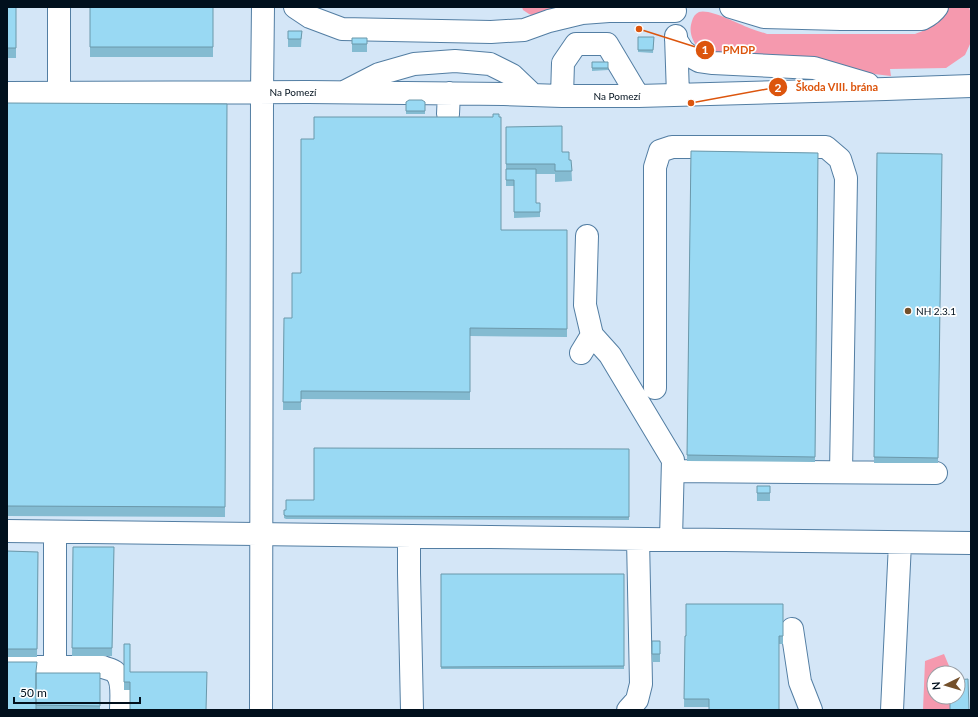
<svg xmlns="http://www.w3.org/2000/svg" width="978" height="717" viewBox="0 0 978 717" font-family="Lato,sans-serif">
  <style>
    .green { fill: #f599ae }
    .lines { fill: none; stroke-linecap: round; stroke-linejoin: round }
    .minor-casing { stroke: #537ea3; stroke-width: 24 }
    .minor { stroke: #fff; stroke-width: 22 }
    .wall { fill: #84bbd1 }
    .building { fill: #99d9f3; stroke: #6b98aa }
    .poi-dot { fill: #74502b; stroke: #fff; stroke-width: 1.5 }
    .labels { text-anchor: middle; dominant-baseline: central; stroke-width: 3.5; stroke-linejoin: round; paint-order: stroke }
    .street-label { font-size: 10px; fill: #01101d; stroke: #fff }
    .poi-label { font-size: 10px; fill: #01101d; stroke: #fff; text-anchor: start }
    .leader { fill: none; stroke: #dc550d; stroke-width: 1.5 }
    .callout-dot { fill: #dc550d; stroke: #fff; stroke-width: 1.5 }
    .mark-label { font-size: 12px; text-anchor: middle; font-weight: bold; fill: #fff }
    .callout-label { font-size: 11px; text-anchor: middle; font-weight: bold; fill: #dc550d; stroke: #fff; stroke-width: 3.5; stroke-linejoin: round; paint-order: stroke }
  </style>
  <rect width="100%" height="100%" fill="#d4e6f7"/>
  <path class="green" d="M 522,7 L 570,7 L 537,17 L 529,14 L 523,10 Z
    M 947,7 L 969,7 L 971,14 L 971,42 L 965,55 L 946,68 L 890,69 L 891,76 L 874,74 L 850,68 L 782,62 L 699,50 C 693,41 688,33 692,21 C 693,17 695,14 699,12 C 709,8 741,25 752,29 C 756,31 762,32 767,34 L 915,34 C 933,28 937,22 947,7 Z
    M 944,654 L 952,673 L 934,673 L 934,697 L 958,697 L 969,710 L 923,710 L 925,661 Z"/>
  <g class="lines">
    <g class="minor-casing">
      <path id="minor" d="M 59,7 L 59,93
        M 295,7 L 310,17 L 342,29 L 491,32 L 524,30 L 549,21 L 582,13 L 609,11 L 675,11
        M 731,7 L 764,17 L 841,19 L 922,19 C 928,16 933,13 937,7
        M 676,36 L 678,95
        M 676,40 L 683,51 L 690,56 L 699,61 L 713,63 L 814,68 L 868,84
        M 346,91 L 379,74 L 414,64 L 455,61 L 490,64 L 512,75 L 533,95
        M 7,93 L 308,92 L 504,94 L 562,96 L 638,96 L 886,89 L 971,86
        M 562,96 L 563,63 L 576,44 L 607,44 L 638,96
        M 448,114 L 449,93
        M 587,236 L 585,305 L 592,335 L 610,355 L 673,460 L 671,539
        M 581,353 L 592,335
        M 655,388 L 655,167 L 660,151 L 672,147 L 826,147 L 840,159 L 846,178 L 841,472
        M 673,471 L 936,473
        M 7,531 L 971,543
        M 409,536 L 409,573 L 412,710
        M 792,629 L 800,682 L 811,710
        M 7,667 L 103,667 C 107,669 112,669 115,672 C 124,680 121,699 121,710
        M 55,667 L 55,532
        M 261,710 L 262,92 L 263,7
        M 628,710 L 637,700 L 641,684 L 638,539
        M 892,710 L 900,543"/>
    </g>
    <use href="#minor" class="minor"/>
  </g>
  <path class="wall" d="M 7,7 L 16,7 L 16,58 L 7,58 Z
    M 90,7 L 213,7 L 213,57 L 90,57 Z
    M 288,31 L 302,31 L 301,47 L 288,47 Z
    M 638,37 L 654,37 L 653,53 L 638,52 Z
    M 352,38 L 367,38 L 367,52 L 352,52 Z
    M 592,62 L 608,62 L 608,70 L 592,71 Z
    M 406,102 L 425,102 L 425,114 L 406,114 Z
    M 7,103 L 227,104 L 225,517 L 7,516 Z
    M 506,127 L 562,152 L 569,160 L 571,160 L 572,181 L 555,182 L 555,174 L 536,174 L 536,203 L 540,203 L 540,217 L 514,218 L 514,186 L 506,186 Z
    M 691,151 L 818,153 L 815,462 L 687,461 Z
    M 877,153 L 942,154 L 938,463 L 874,463 Z
    M 501,230 L 567,230 L 567,337 L 470,336 L 470,400 L 301,399 L 301,410 L 283,410 L 284,318 L 292,318 L 301,273 Z
    M 629,449 L 629,520 L 286,519 L 284,518 L 284,510 L 286,510 L 314,500 Z
    M 757,486 L 770,486 L 770,501 L 757,501 Z
    M 73,547 L 114,547 L 112,656 L 72,656 Z
    M 7,551 L 38,552 L 37,657 L 7,657 Z
    M 441,574 L 624,574 L 624,669 L 441,669 Z
    M 783,604 L 783,644 L 779,644 L 709,707 L 684,707 L 685,636 Z
    M 652,641 L 660,641 L 660,662 L 652,662 Z
    M 124,644 L 130,644 L 130,690 L 124,690 Z
    M 37,673 L 100,673 L 100,710 L 7,710 Z"/>
  <path class="building" d="M 7,7 L 16,7 L 16,48 L 7,48 Z
    M 90,7 L 213,7 L 213,47 L 90,47 Z
    M 288,31 L 302,31 L 301,39 L 288,39 Z
    M 638,37 L 654,37 L 653,50 L 638,50 Z
    M 352,38 L 367,38 L 367,44 L 352,44 Z
    M 592,62 L 608,62 L 608,68 L 592,68 Z
    M 409,100 L 422,100 L 425,102 L 425,111 L 406,111 L 406,102 Z
    M 7,103 L 227,104 L 225,507 L 7,506 Z
    M 493,114 L 499,114 L 499,117 L 501,117 L 501,230 L 567,230 L 567,329 L 470,328 L 470,392 L 301,391 L 301,402 L 283,402 L 284,318 L 292,318 L 292,273 L 301,273 L 301,139 L 314,139 L 314,117 L 493,117 Z
    M 562,126 L 562,152 L 569,152 L 569,160 L 571,160 L 572,171 L 555,171 L 555,164 L 506,164 L 506,127 Z
    M 691,151 L 818,153 L 815,457 L 687,455 Z
    M 877,153 L 942,154 L 938,458 L 874,457 Z
    M 506,169 L 536,169 L 536,203 L 540,203 L 540,212 L 514,212 L 514,180 L 506,180 Z
    M 314,448 L 629,449 L 629,517 L 286,516 L 284,515 L 284,510 L 286,510 L 286,500 L 314,500 Z
    M 757,486 L 770,486 L 770,493 L 757,493 Z
    M 73,547 L 114,547 L 112,648 L 72,648 Z
    M 7,551 L 38,552 L 37,649 L 7,649 Z
    M 441,574 L 624,574 L 624,666 L 441,667 Z
    M 686,604 L 783,604 L 783,636 L 779,636 L 779,710 L 709,710 L 709,699 L 684,699 L 685,636 L 686,636 Z
    M 652,641 L 660,641 L 660,654 L 652,654 Z
    M 124,644 L 130,644 L 130,672 L 207,672 L 206,710 L 130,710 L 130,682 L 124,682 Z
    M 7,662 L 37,662 L 36,671 L 36,710 L 7,710 Z
    M 36,673 L 100,673 L 100,706 L 36,705 Z
    M 968,679 L 969,710 L 950,710 L 950,697 L 958,697 L 958,680 Z"/>
  <circle class="poi-dot" cx="908" cy="311" r="4"/>
  <g class="labels">
    <g class="street-label">
      <text x="293" y="92">Na Pomezí</text>
      <text x="617" y="96">Na Pomezí</text>
    </g>
    <g class="poi-label">
      <text x="916" y="311">NH 2.3.1</text>
    </g>
  </g>
  <path class="leader" d="M639 29L705 50M691 103L778 87"/>
  <g class="callout-dot">
    <circle cx="639" cy="29" r="4"/>
    <circle cx="691" cy="103" r="4"/>
    <circle cx="705" cy="50" r="10"/>
    <circle cx="778" cy="87" r="10"/>
  </g>
  <g class="mark-label">
    <text x="705" y="54">1</text>
    <text x="778" y="92">2</text>
  </g>
  <g class="callout-label">
    <text x="739" y="54">PMDP</text>
    <text x="837" y="91">Škoda VIII. brána</text>
  </g>
  <rect width="978" height="717" fill="none" stroke="#01101d" stroke-width="16"/>
  <g transform="translate(946 685) rotate(265)"><circle r="19" fill="#ffffff" stroke="#999fa5"/>
  <path d="M0-3L7 15L0 10L-7 15Z" fill="#74502b"/>
  <text y="-6" font-size="11" font-weight="bold" text-anchor="middle" fill="#01101d">N</text>
  </g>
  <path d="M14 697v6h126v-6" fill="none" stroke="#01101d" stroke-width="2"/>
  <text x="20" y="697" font-size="12" fill="#01101d" stroke="#ffffff" stroke-width="3" paint-order="stroke">50 m</text>
</svg>
